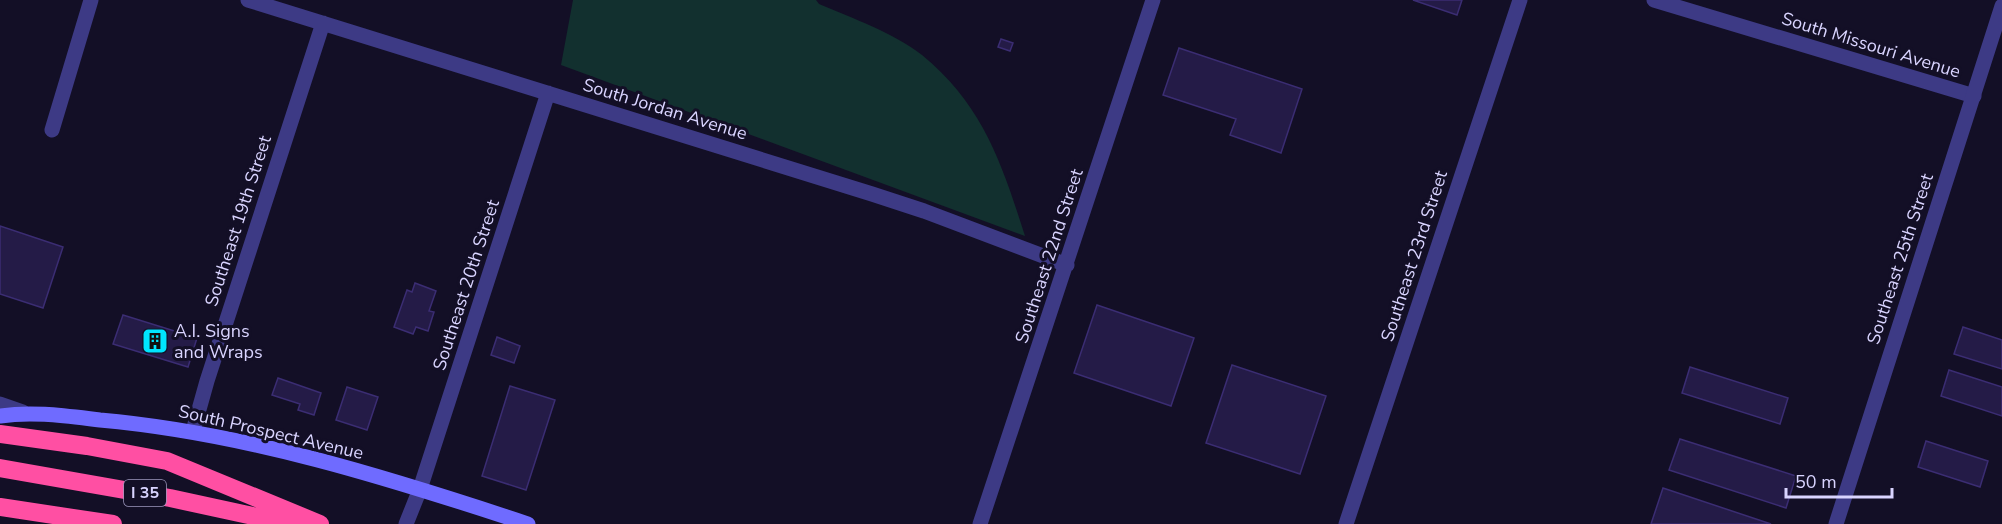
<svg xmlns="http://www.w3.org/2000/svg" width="2002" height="524" viewBox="0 0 2002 524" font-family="'Nunito Sans',sans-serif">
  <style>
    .green { fill: #12302f }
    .building { fill: #241b47; stroke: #3b2d73; stroke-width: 1.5 }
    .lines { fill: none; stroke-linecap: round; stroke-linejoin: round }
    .minor { stroke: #3d3a85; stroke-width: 15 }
    .tertiary { stroke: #3d3a85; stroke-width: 15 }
    .secondary { stroke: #6f6bff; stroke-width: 15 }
    .motorway { stroke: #ff4fa3; stroke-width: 18 }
    .labels { text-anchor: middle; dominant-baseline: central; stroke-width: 6; stroke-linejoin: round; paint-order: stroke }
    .shield { fill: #130f26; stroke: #9e99be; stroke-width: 1.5 }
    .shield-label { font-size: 16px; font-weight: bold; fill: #d9d4ff }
    .street-label { font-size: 18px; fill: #d9d4ff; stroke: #130f26 }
    .poi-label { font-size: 18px; fill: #d9d4ff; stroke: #130f26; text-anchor: start }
  </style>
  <rect width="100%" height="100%" fill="#130f26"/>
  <path class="green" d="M 573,0 L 816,0 L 819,4 C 854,19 892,32 922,55 C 983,105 1002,164 1025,236 L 561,65 Z"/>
  <path class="building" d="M 1413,0 L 1462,0 L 1457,15 Z
    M 1001,39 L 1013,43 L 1010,51 L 998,47 Z
    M 1179,48 L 1302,89 L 1281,153 L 1230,135 L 1236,119 L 1163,95 Z
    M 0,226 L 63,247 L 43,308 L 0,294 Z
    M 415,283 L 436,291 L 429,311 L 434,312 L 428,331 L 416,327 L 413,334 L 394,327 L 407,290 L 412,292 Z
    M 1097,305 L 1194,338 L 1171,406 L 1074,373 Z
    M 123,315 L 197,338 L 188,367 L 113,344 Z
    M 1963,327 L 2002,340 L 2002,369 L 1954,354 Z
    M 497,337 L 520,346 L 514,363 L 491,355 Z
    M 1232,365 L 1326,396 L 1300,474 L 1206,443 Z
    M 1690,367 L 1788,398 L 1780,424 L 1682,393 Z
    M 1949,370 L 2002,387 L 2002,416 L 1941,396 Z
    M 278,378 L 321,393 L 314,415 L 298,410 L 300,404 L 272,395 Z
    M 510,386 L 555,400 L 526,490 L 482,476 Z
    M 347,387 L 378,397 L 367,430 L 336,420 Z
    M 1680,439 L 1796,476 L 1786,508 L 1669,470 Z
    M 1926,441 L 1988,461 L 1980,487 L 1918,467 Z
    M 1663,488 L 1771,524 L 1651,524 Z"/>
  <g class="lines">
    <path class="minor" d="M 248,0 L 872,194 L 924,211 L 1067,265
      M 1654,0 L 1974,96
      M 52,130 L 91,0
      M 193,431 L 207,381 L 323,23
      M 420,489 L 548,93
      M 980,524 L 1153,0
      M 1346,524 L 1520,0"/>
    <path class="tertiary" d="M 0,404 L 23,412
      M 406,524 L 420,489
      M 1836,524 L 2002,6"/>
    <path class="secondary" d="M 0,416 C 33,411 66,416 100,420 C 246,433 389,478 528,524"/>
    <path class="motorway" d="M 0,434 L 87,446 L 167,461 L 320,524
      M 0,468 L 170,498 L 290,524
      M 0,507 L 113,524"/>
  </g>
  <defs>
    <g id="building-square" transform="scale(1.35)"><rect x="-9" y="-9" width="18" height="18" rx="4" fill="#00e5ff" stroke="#130f26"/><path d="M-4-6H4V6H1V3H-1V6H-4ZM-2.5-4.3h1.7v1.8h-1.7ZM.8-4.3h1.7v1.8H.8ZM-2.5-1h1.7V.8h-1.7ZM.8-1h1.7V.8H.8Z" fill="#111"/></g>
  </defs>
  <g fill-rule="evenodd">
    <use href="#building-square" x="155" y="341"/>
  </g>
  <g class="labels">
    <rect class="shield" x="124" y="480" width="42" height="26" rx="4.5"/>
    <g class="shield-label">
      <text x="145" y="493">I 35</text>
    </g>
    <g class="street-label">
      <text transform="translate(1871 45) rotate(17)">South Missouri Avenue</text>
      <text transform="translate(665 109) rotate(17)">South Jordan Avenue</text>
      <text transform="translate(238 221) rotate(-72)">Southeast 19th Street</text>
      <text transform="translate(1049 256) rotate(-72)">Southeast 22nd Street</text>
      <text transform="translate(1414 256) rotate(-72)">Southeast 23rd Street</text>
      <text transform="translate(1900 259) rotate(-72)">Southeast 25th Street</text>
      <text transform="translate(466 285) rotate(-72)">Southeast 20th Street</text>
      <text transform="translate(271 432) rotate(13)">South Prospect Avenue</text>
    </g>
    <g class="poi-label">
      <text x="174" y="331">A.I. Signs<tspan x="174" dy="21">and Wraps</tspan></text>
    </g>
  </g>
  <path d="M1786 488v9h106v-9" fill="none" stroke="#d9d4ff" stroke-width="3"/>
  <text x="1795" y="488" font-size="18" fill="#d9d4ff" stroke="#130f26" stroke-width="4.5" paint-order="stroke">50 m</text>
</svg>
